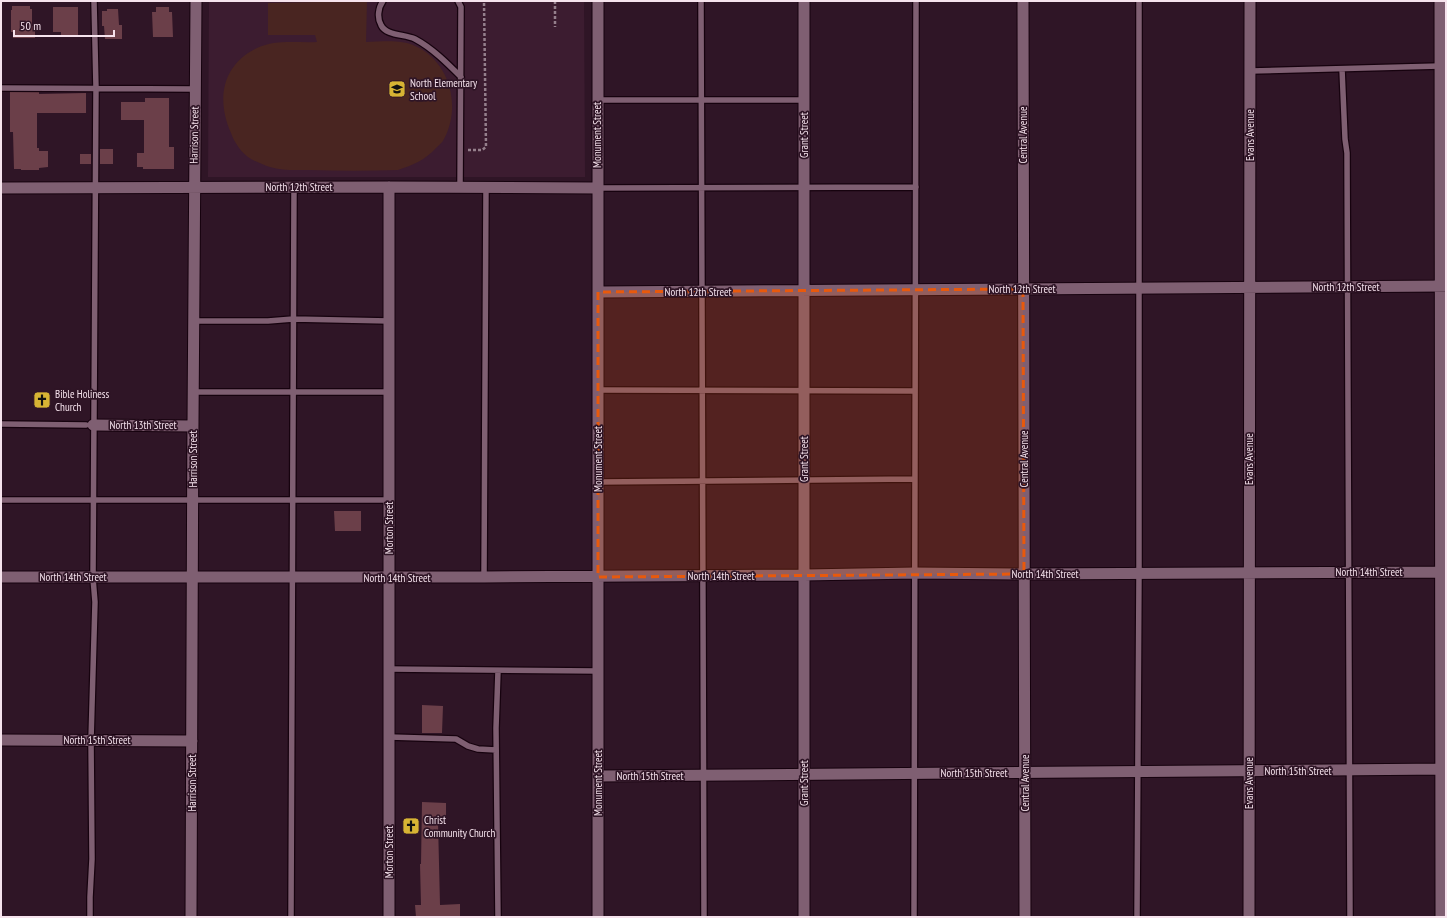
<svg xmlns="http://www.w3.org/2000/svg" width="1447" height="918" viewBox="0 0 1447 918" font-family="'PT Sans Narrow',sans-serif">
  <style>
    .built { fill: #3c1c30 }
    .green { fill: #492521 }
    .building { fill: #6b3f49 }
    .lines { fill: none; stroke-linecap: round; stroke-linejoin: round }
    .service-casing { stroke: #16020e; stroke-width: 8 }
    .minor-casing { stroke: #16020e; stroke-width: 13 }
    .path { stroke: #957f8c; stroke-width: 2.5; stroke-dasharray: 3 2; stroke-linecap: butt }
    .service { stroke: #7f5f72; stroke-width: 5.5 }
    .minor { stroke: #7f5f72; stroke-width: 11 }
    .marked { fill: #e8590c; fill-opacity: 0.2; stroke: #e8590c; stroke-width: 3; stroke-dasharray: 8 5; stroke-linejoin: round }
    .labels { text-anchor: middle; dominant-baseline: central; stroke-width: 3.5; stroke-linejoin: round; paint-order: stroke }
    .poi-label { font-size: 11px; fill: #f6e3ed; stroke: #2f1526; text-anchor: start }
    .street-label { font-size: 11px; fill: #f6e3ed; stroke: #2f1526 }
  </style>
  <rect width="100%" height="100%" fill="#2f1526"/>
  <path class="built" d="M 209,1 L 584,1 L 585,177 L 208,177 Z"/>
  <path class="green" d="M 367,1 L 366,42 C 382,42 400,39 415,46 C 449,61 462,105 444,139 C 443,142 439,145 436,148 C 425,160 413,165 398,170 C 368,171 339,171 310,170 C 297,170 282,171 270,167 C 264,165 257,162 251,159 C 242,154 234,142 231,133 C 216,99 222,65 257,48 C 276,39 297,43 317,42 L 315,35 L 268,35 L 268,3 Z"/>
  <path class="building" d="M 12,6 L 30,6 L 30,9 L 32,9 L 32,26 L 35,26 L 35,38 L 13,38 L 13,32 L 11,32 L 11,10 L 12,10 Z
    M 53,7 L 78,7 L 78,35 L 61,35 L 61,32 L 53,32 Z
    M 156,7 L 169,7 L 169,12 L 172,12 L 173,37 L 153,37 L 152,12 L 156,12 Z
    M 107,9 L 118,9 L 119,25 L 122,25 L 122,39 L 105,39 L 104,26 L 102,26 L 102,11 L 107,11 Z
    M 10,92 L 39,92 L 39,94 L 86,93 L 86,113 L 37,113 L 37,148 L 39,148 L 39,151 L 48,151 L 48,167 L 39,168 L 39,170 L 21,170 L 21,169 L 14,169 L 13,132 L 10,132 Z
    M 145,98 L 169,98 L 169,147 L 174,147 L 174,169 L 143,169 L 143,167 L 137,167 L 137,153 L 144,153 L 144,120 L 121,120 L 121,102 L 145,102 Z
    M 100,149 L 113,149 L 113,164 L 100,164 Z
    M 80,154 L 91,154 L 91,164 L 80,164 Z
    M 334,511 L 361,511 L 361,531 L 335,531 Z
    M 422,705 L 443,706 L 442,733 L 422,733 Z
    M 422,802 L 446,803 L 446,822 L 438,822 L 440,905 L 460,904 L 460,917 L 416,917 L 415,905 L 421,905 L 420,864 L 421,864 Z"/>
  <g class="lines">
    <g class="service-casing">
      <path id="service" d="M 383,1 C 378,8 377,18 381,25 C 386,36 405,34 415,39 C 432,48 447,63 461,77
        M 458,1 L 461,7 L 460,187
        M 701,1 L 704,917
        M 1342,69 L 1345,139 L 1347,153 L 1350,917
        M 1250,71 L 1440,66
        M 1,88 L 194,89
        M 598,100 L 804,100
        M 597,188 L 916,187
        M 193,321 L 268,321 L 293,319 L 389,321
        M 598,390 L 915,391
        M 193,392 L 389,392
        M 1,424 L 86,425
        M 598,482 L 915,479
        M 1,500 L 389,500
        M 484,577 L 486,187
        M 389,669 L 598,671
        M 389,737 L 456,739 L 468,746 L 478,749 L 496,750
        M 90,917 L 90,897 L 92,859 L 91,740 L 95,602 L 93,578 L 96,88 L 94,1
        M 291,917 L 294,187
        M 498,917 L 496,728 L 498,671
        M 914,917 L 916,1
        M 1137,917 L 1139,573 L 1139,1"/>
    </g>
    <g class="minor-casing">
      <path id="minor" d="M 1023,1 L 1025,917
        M 1440,1 L 1441,917
        M 389,187 L 389,917
        M 1,188 L 389,187 L 597,188
        M 598,292 L 1446,286
        M 93,425 L 193,426
        M 1,577 L 484,577 L 804,575 L 915,573 L 1024,574 L 1441,572
        M 1,740 L 192,741
        M 598,776 L 1446,769
        M 191,917 C 193,612 192,306 196,1
        M 598,917 L 598,1
        M 804,917 L 804,1
        M 1249,917 L 1250,1"/>
    </g>
    <path class="path" d="M 555,1 L 555,27
      M 468,150 L 482,150 L 486,147 L 484,1"/>
    <use href="#service" class="service"/>
    <use href="#minor" class="minor"/>
  </g>
  <path class="marked" d="M 1023,289 L 1024,574 L 598,577 L 598,292 Z"/>
  <defs>
    <g id="school-square" transform="scale(0.9)"><rect x="-9" y="-9" width="18" height="18" rx="4" fill="#d7b434" stroke="#2f1526"/><path d="M0-5L7-2L0 1L-7-2ZM-4 1L0 2.5L4 1V4Q0 6-4 4Z" fill="#111"/></g>
    <g id="church-square" transform="scale(0.9)"><rect x="-9" y="-9" width="18" height="18" rx="4" fill="#d7b434" stroke="#2f1526"/><path d="M-1.2-6h2.4v3.5h3.3v2.4h-3.3V6h-2.4V-.1h-3.3v-2.4h3.3Z" fill="#111"/></g>
  </defs>
  <g fill-rule="evenodd">
    <use href="#school-square" x="397" y="89"/>
    <use href="#church-square" x="42" y="400"/>
    <use href="#church-square" x="411" y="826"/>
  </g>
  <g class="labels">
    <g class="poi-label">
      <text x="410" y="83">North Elementary<tspan x="410" dy="13">School</tspan></text>
      <text x="55" y="394">Bible Holiness<tspan x="55" dy="13">Church</tspan></text>
      <text x="424" y="820">Christ<tspan x="424" dy="13">Community Church</tspan></text>
    </g>
    <g class="street-label">
      <text transform="translate(194 135) rotate(-89)">Harrison Street</text>
      <text transform="translate(597 135) rotate(-90)">Monument Street</text>
      <text transform="translate(804 135) rotate(-90)">Grant Street</text>
      <text transform="translate(1023 135) rotate(-90)">Central Avenue</text>
      <text transform="translate(1250 135) rotate(-90)">Evans Avenue</text>
      <text x="299" y="187">North 12th Street</text>
      <text x="1346" y="287">North 12th Street</text>
      <text x="1022" y="289">North 12th Street</text>
      <text x="698" y="292">North 12th Street</text>
      <text x="143" y="425">North 13th Street</text>
      <text transform="translate(193 459) rotate(-90)">Harrison Street</text>
      <text transform="translate(598 459) rotate(-90)">Monument Street</text>
      <text transform="translate(804 459) rotate(-90)">Grant Street</text>
      <text transform="translate(1024 459) rotate(-90)">Central Avenue</text>
      <text transform="translate(1249 459) rotate(-90)">Evans Avenue</text>
      <text transform="translate(389 528) rotate(-90)">Morton Street</text>
      <text x="1369" y="572">North 14th Street</text>
      <text x="1045" y="574">North 14th Street</text>
      <text x="721" y="576">North 14th Street</text>
      <text x="73" y="577">North 14th Street</text>
      <text x="397" y="578">North 14th Street</text>
      <text x="97" y="740">North 15th Street</text>
      <text x="1298" y="771">North 15th Street</text>
      <text x="974" y="773">North 15th Street</text>
      <text x="650" y="776">North 15th Street</text>
      <text transform="translate(192 783) rotate(-90)">Harrison Street</text>
      <text transform="translate(598 783) rotate(-90)">Monument Street</text>
      <text transform="translate(804 783) rotate(-90)">Grant Street</text>
      <text transform="translate(1025 783) rotate(-90)">Central Avenue</text>
      <text transform="translate(1249 783) rotate(-90)">Evans Avenue</text>
      <text transform="translate(389 852) rotate(-90)">Morton Street</text>
    </g>
  </g>
  <rect width="1447" height="918" fill="none" stroke="#f6e3ed" stroke-width="4"/>
  <path d="M14 30v6h100v-6" fill="none" stroke="#f6e3ed" stroke-width="2"/>
  <text x="20" y="30" font-size="12" fill="#f6e3ed" stroke="#2f1526" stroke-width="3" paint-order="stroke">50 m</text>
</svg>
